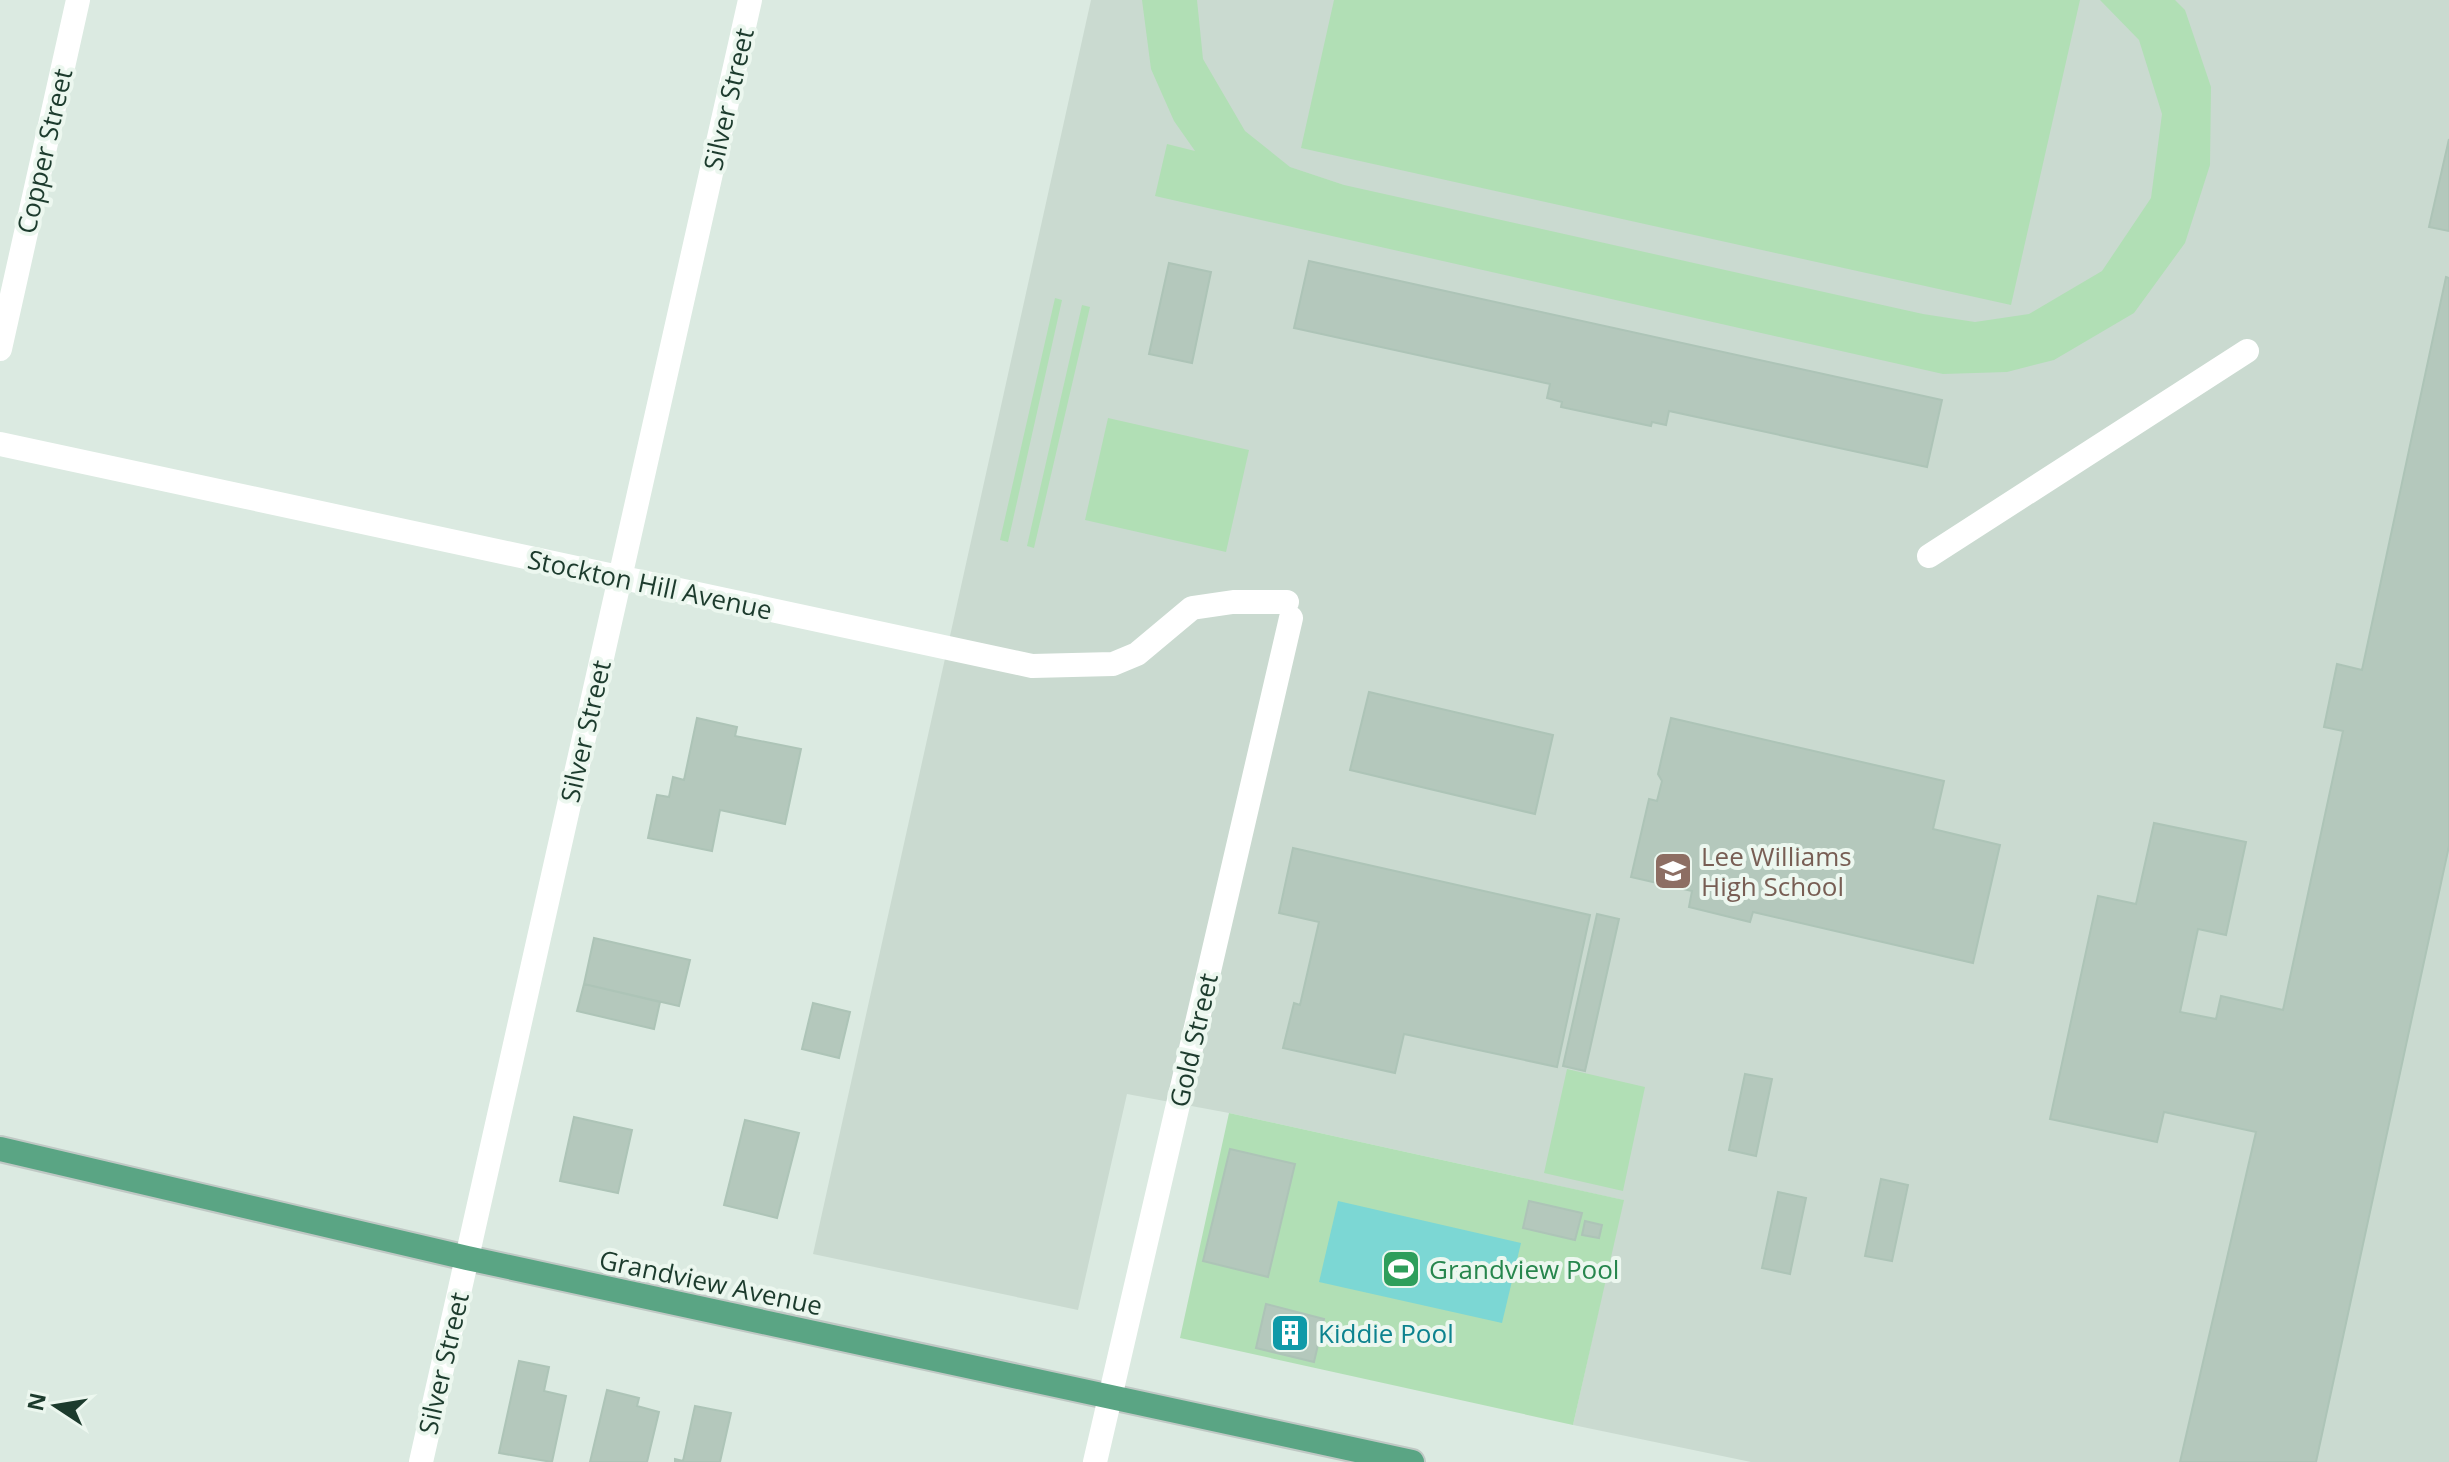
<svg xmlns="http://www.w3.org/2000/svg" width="2449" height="1462" viewBox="0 0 2449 1462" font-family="'Open Sans',sans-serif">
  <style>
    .built { fill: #cadad0 }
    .green { fill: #b1dfb5 }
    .water { fill: #7cd7d4 }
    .building { fill: #b4c8bc; stroke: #adc4b7; stroke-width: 2 }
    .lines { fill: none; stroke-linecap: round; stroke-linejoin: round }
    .major-casing { stroke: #bfc8c4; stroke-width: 28 }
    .minor { stroke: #fff; stroke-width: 24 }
    .major { stroke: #5aa584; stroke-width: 24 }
    .labels { text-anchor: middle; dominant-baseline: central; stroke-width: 8; stroke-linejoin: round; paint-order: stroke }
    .street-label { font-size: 26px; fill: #1c3b2d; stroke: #ecf7ef }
    .education-label { font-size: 26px; fill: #785e54; stroke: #ecf7ef; text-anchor: start }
    .leisure-label { font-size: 26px; fill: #27864d; stroke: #ecf7ef; text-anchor: start }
    .culture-label { font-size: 26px; fill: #0d838f; stroke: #ecf7ef; text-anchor: start }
  </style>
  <rect width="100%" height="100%" fill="#dbeae1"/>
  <path class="built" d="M 1091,0 L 2449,0 L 2449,1462 L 1751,1462 L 1573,1425 L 1623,1200 L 1229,1113 L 1127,1094 L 1078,1310 L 813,1254 Z"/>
  <path class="green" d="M 1142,0 L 1197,0 L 1203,59 L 1245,131 L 1290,167 L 1344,185 L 1923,314 L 1975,322 L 2029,314 L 2102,271 L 2151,198 L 2162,114 L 2139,40 L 2100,0 L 2175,0 L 2185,10 L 2211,87 L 2210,165 L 2185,243 L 2134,313 L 2054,360 L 2007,372 L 1943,374 L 1155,196 L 1167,144 L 1195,151 L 1174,121 L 1151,69 Z
    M 1334,0 L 2080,0 L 2011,305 L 1301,148 Z
    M 1055,298 L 1062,300 L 1008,542 L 1000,540 Z
    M 1082,305 L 1090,307 L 1034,548 L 1027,546 Z
    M 1108,418 L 1249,450 L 1226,552 L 1085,520 Z
    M 1567,1069 L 1645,1087 L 1623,1191 L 1544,1173 Z
    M 1229,1113 L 1624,1200 L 1573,1425 L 1180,1338 Z"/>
  <path class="water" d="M 1338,1201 L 1521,1243 L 1502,1323 L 1319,1282 Z"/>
  <path class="building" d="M 2449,139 L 2449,231 L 2429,227 Z
    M 1309,261 L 1942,400 L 1927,467 L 1669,411 L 1666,425 L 1652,422 L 1651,426 L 1561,407 L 1562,402 L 1547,398 L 1550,384 L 1294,328 Z
    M 1169,263 L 1211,272 L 1192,363 L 1149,354 Z
    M 2446,277 L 2449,278 L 2449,846 L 2316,1462 L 2180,1462 L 2256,1132 L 2164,1112 L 2157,1142 L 2050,1119 L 2098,896 L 2136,904 L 2154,823 L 2246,842 L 2226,935 L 2198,929 L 2180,1012 L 2216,1019 L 2221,996 L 2283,1010 L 2343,731 L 2324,727 L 2337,664 L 2362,670 Z
    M 1369,692 L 1553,735 L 1535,814 L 1350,770 Z
    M 697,718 L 737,727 L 735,736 L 801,749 L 785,824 L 720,810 L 712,851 L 648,838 L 657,795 L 669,797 L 673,777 L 684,780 Z
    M 1671,718 L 1944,781 L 1933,829 L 2000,845 L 1973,963 L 1753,912 L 1750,922 L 1689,907 L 1692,891 L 1631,877 L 1649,799 L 1657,801 L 1662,781 L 1658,774 Z
    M 1293,848 L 1590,915 L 1557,1067 L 1404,1034 L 1395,1073 L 1283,1048 L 1294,1003 L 1300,1005 L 1319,922 L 1279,913 Z
    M 1597,914 L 1619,919 L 1585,1071 L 1563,1066 Z
    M 594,938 L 690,960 L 679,1006 L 584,984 Z
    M 584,984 L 660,1002 L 654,1029 L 577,1011 Z
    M 813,1003 L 850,1012 L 839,1058 L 802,1049 Z
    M 1745,1074 L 1772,1079 L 1756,1156 L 1729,1150 Z
    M 574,1117 L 632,1130 L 618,1193 L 560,1181 Z
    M 745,1120 L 799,1133 L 777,1218 L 724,1205 Z
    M 1230,1149 L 1295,1164 L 1268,1277 L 1203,1261 Z
    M 1881,1179 L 1908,1185 L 1892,1261 L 1865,1256 Z
    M 1778,1192 L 1806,1198 L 1790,1274 L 1762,1268 Z
    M 1529,1201 L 1582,1213 L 1575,1240 L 1523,1228 Z
    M 1585,1221 L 1602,1225 L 1599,1238 L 1582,1235 Z
    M 1266,1304 L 1324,1319 L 1314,1362 L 1256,1348 Z
    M 519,1361 L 549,1367 L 544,1391 L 566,1396 L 552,1462 L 499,1453 Z
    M 607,1390 L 639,1398 L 637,1406 L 659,1412 L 647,1462 L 590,1462 Z
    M 695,1406 L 731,1413 L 720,1462 L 675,1462 L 675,1459 L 683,1461 Z"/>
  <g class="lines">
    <g class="major-casing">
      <path id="major" d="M 0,1149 L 467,1258 L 1412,1462"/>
    </g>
    <path class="minor" d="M 0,349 L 78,0
      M 0,444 L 1032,666 L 1113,664 L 1137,654 L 1192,608 L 1233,602 L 1287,602
      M 1929,556 L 2247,351
      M 421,1462 L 750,0
      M 1095,1462 L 1291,618"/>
    <use href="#major" class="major"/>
  </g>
  <defs>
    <g id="school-square" transform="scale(2)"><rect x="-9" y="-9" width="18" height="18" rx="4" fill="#8d6e63" stroke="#ecf7ef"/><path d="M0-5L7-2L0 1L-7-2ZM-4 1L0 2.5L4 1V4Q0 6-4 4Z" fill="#fff"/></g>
    <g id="stadium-square" transform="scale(2)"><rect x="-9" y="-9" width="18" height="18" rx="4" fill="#2e9e5b" stroke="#ecf7ef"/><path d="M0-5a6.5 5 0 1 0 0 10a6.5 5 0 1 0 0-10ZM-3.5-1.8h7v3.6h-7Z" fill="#fff"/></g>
    <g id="building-square" transform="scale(2)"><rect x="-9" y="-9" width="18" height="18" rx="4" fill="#0f9aa8" stroke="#ecf7ef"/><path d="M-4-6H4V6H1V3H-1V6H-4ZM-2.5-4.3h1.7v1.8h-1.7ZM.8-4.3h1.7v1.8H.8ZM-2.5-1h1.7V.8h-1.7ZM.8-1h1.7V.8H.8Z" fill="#fff"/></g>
  </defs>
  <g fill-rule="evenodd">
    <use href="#school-square" x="1673" y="871"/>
    <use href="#stadium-square" x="1401" y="1269"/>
    <use href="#building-square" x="1290" y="1333"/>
  </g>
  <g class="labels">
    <g class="street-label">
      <text transform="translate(728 99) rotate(-77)">Silver Street</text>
      <text transform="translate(44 151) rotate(-77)">Copper Street</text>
      <text transform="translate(650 584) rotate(12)">Stockton Hill Avenue</text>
      <text transform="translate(585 731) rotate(-77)">Silver Street</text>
      <text transform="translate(1193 1040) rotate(-77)">Gold Street</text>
      <text transform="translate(711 1282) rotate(12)">Grandview Avenue</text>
      <text transform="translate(443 1363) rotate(-77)">Silver Street</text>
    </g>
    <g class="education-label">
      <text x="1701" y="856">Lee Williams<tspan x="1701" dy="30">High School</tspan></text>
    </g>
    <g class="leisure-label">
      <text x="1429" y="1269">Grandview Pool</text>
    </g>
    <g class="culture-label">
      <text x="1318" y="1333">Kiddie Pool</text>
    </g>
  </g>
  <g transform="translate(56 1406) rotate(282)" stroke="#ecf7ef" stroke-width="6" paint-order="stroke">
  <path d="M0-6L14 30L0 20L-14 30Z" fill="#1c3b2d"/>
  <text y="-12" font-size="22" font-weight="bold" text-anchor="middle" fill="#1c3b2d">N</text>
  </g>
</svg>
